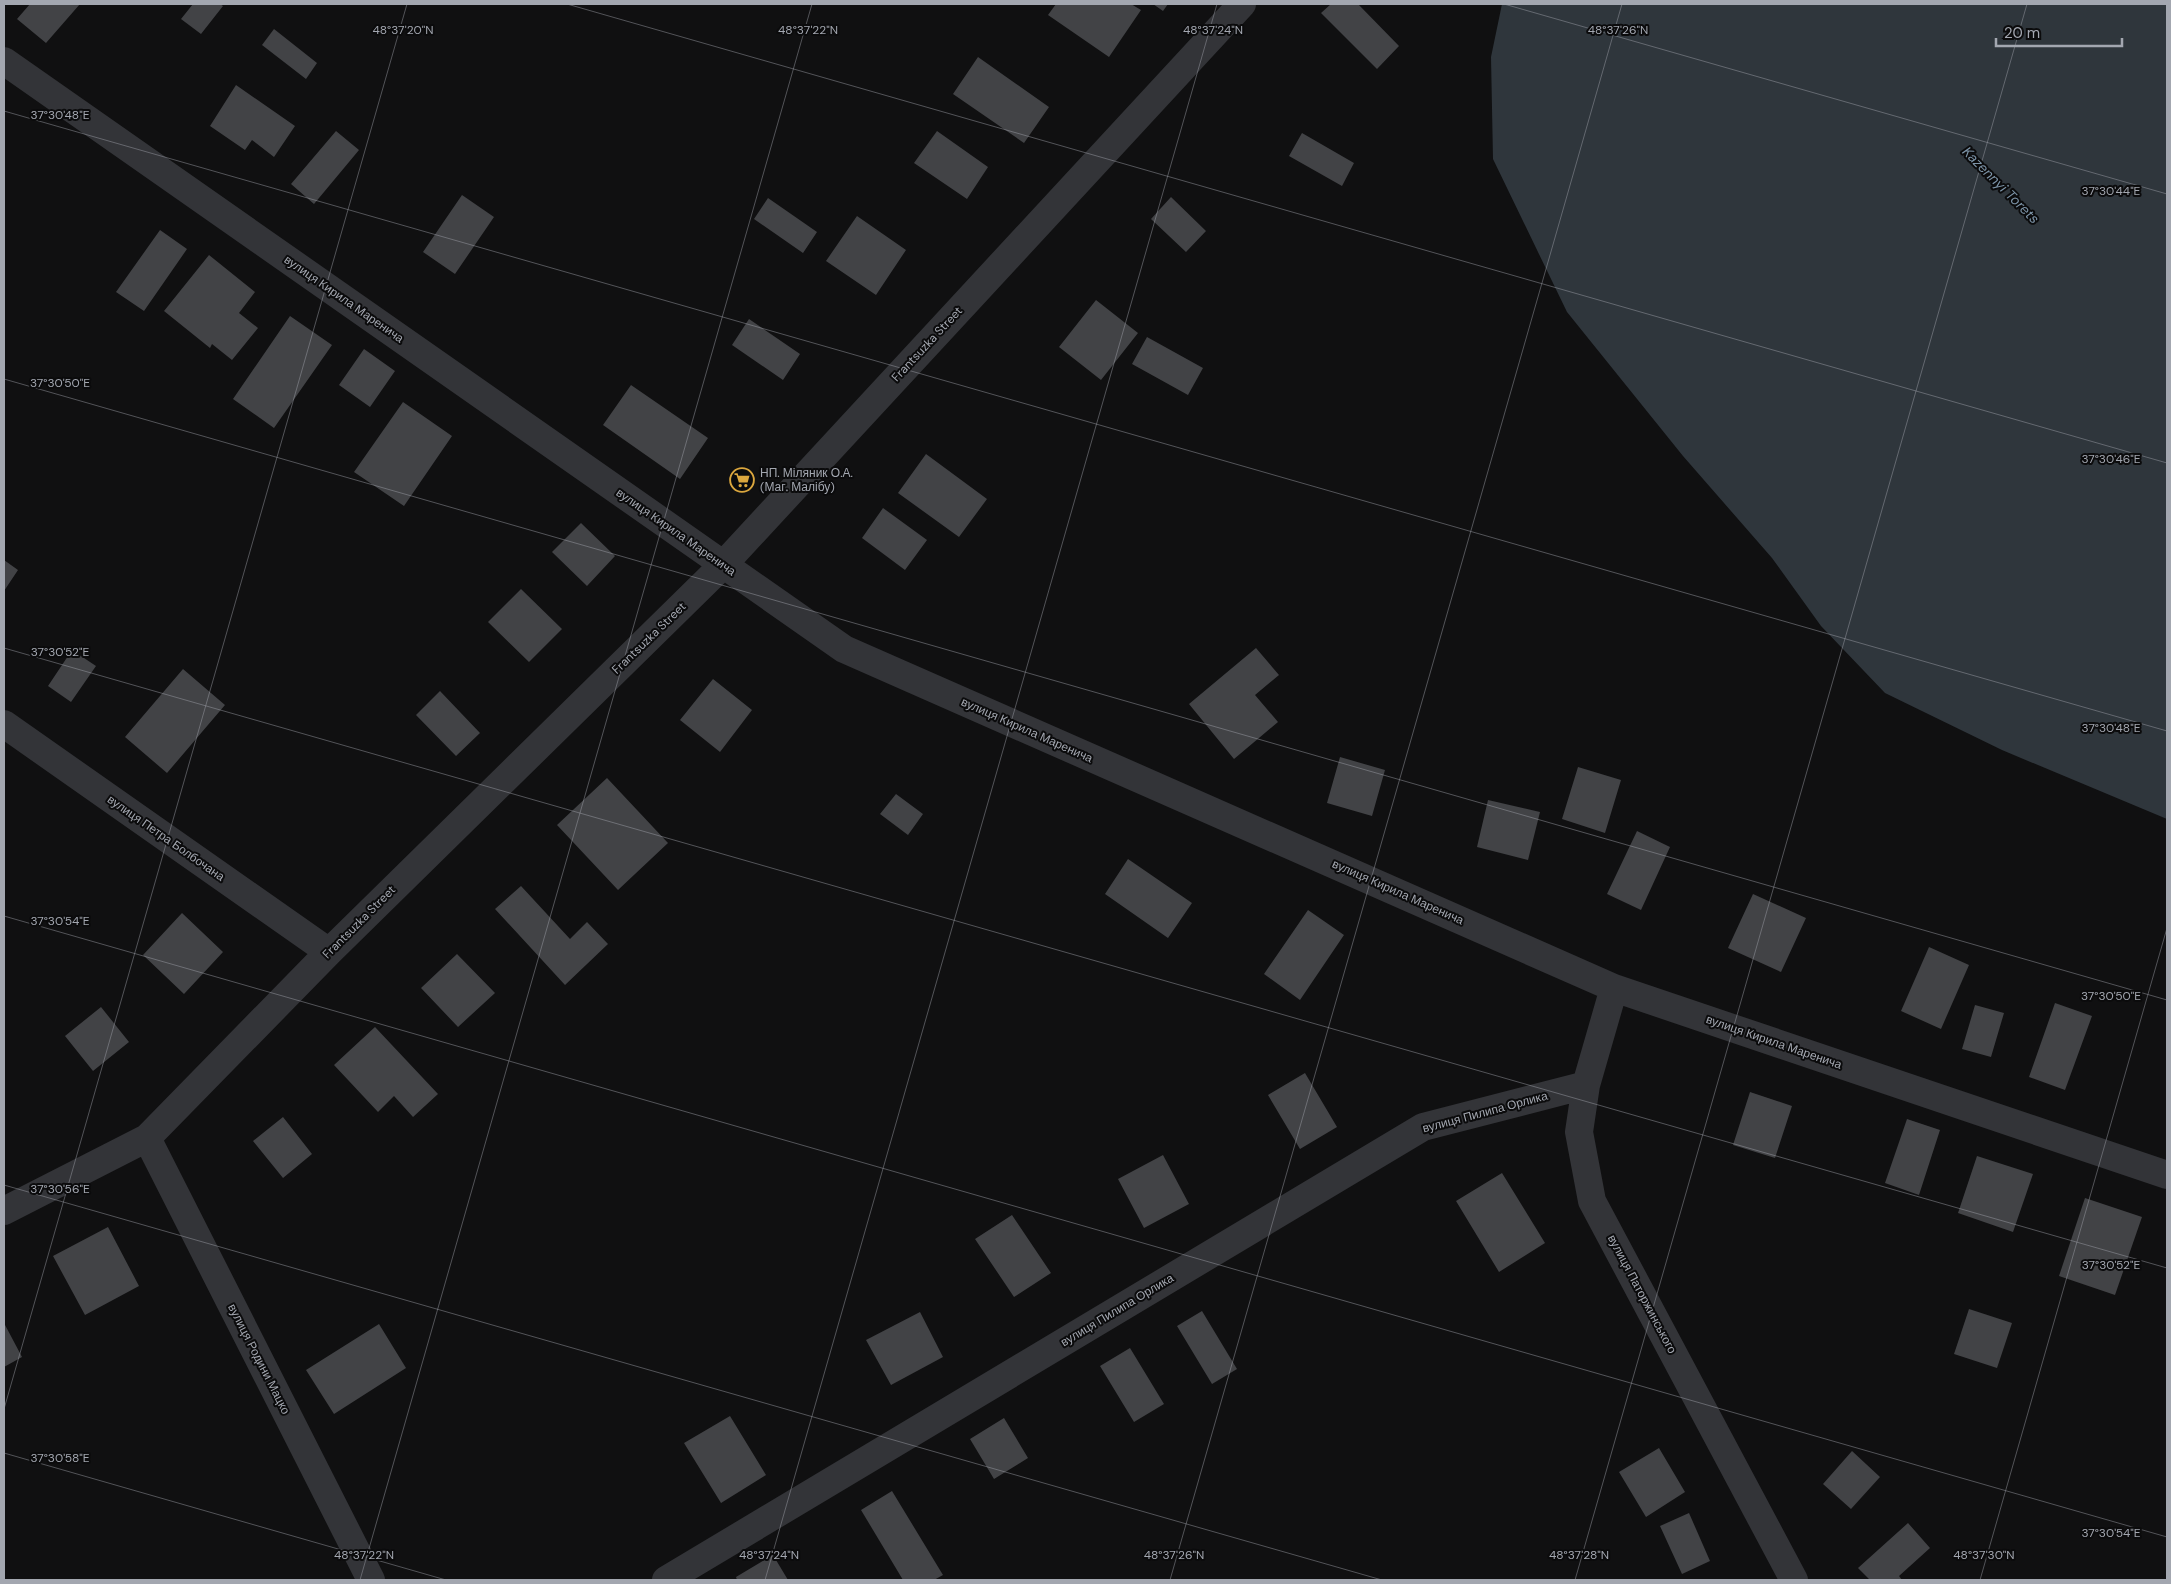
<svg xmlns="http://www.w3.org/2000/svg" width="2171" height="1584" viewBox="0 0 2171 1584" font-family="'DM Sans',sans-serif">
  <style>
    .water { fill: #2f363c }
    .building { fill: #424346 }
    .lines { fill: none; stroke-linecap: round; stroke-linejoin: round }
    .minor { stroke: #333438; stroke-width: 28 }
    .ticks { fill: none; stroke: #a3a7b0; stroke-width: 1; stroke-opacity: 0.45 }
    .labels { text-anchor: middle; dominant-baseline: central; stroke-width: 4; stroke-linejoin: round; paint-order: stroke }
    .street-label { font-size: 12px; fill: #a3a7b0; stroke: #0b0b0c }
    .poi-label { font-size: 12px; fill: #a3a7b0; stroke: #0b0b0c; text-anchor: start }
    .water-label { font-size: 14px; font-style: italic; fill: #7d94a8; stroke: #0b0b0c }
    .ticks-label { font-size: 12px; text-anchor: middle; fill: #a3a7b0; stroke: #0b0b0c; stroke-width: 4; stroke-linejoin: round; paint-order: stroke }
  </style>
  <rect width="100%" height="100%" fill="#101011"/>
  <path class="water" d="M 1502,4 L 2167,4 L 2167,819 L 2002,750 L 1885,693 L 1821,626 L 1772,558 L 1683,456 L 1567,312 L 1493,159 L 1491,57 Z"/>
  <path class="building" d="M 30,4 L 80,4 L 46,43 L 17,19 Z
    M 193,4 L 220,4 L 223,6 L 201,34 L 181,19 Z
    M 1056,4 L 1131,4 L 1141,10 L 1109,57 L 1048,15 Z
    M 1153,4 L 1168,4 L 1163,11 Z
    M 1331,4 L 1358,4 L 1399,46 L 1377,69 L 1321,13 Z
    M 274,29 L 317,63 L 306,79 L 262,45 Z
    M 978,57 L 1049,107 L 1024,143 L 953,94 Z
    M 236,85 L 295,126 L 274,157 L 252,140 L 245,150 L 210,126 Z
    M 336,131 L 359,150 L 314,204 L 291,184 Z
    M 937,131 L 988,167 L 967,199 L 914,163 Z
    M 1302,133 L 1354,163 L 1342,186 L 1289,156 Z
    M 462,195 L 494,217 L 455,274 L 423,252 Z
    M 1171,197 L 1206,231 L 1186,252 L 1151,219 Z
    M 768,198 L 817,232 L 803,253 L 754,219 Z
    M 857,216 L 906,250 L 876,295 L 826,261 Z
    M 160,230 L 187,249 L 144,311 L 116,292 Z
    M 209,255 L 255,292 L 239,313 L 258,328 L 232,360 L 212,344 L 210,348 L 164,311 Z
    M 1096,300 L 1138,333 L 1101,380 L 1059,347 Z
    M 290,316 L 332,345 L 274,428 L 233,399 Z
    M 749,319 L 800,354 L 783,380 L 732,345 Z
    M 1147,337 L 1203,368 L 1188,395 L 1132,364 Z
    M 364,349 L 395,371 L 370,407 L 339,385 Z
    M 631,385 L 708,438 L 680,479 L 603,425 Z
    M 403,402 L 452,436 L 404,506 L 354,472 Z
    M 926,454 L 987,499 L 959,537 L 898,493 Z
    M 883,508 L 927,540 L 905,570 L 862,538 Z
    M 581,523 L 615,556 L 587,586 L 552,552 Z
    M 4,560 L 18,570 L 4,591 Z
    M 521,589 L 562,629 L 529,662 L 488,622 Z
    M 1256,648 L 1279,675 L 1255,695 L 1278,722 L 1234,759 L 1189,704 Z
    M 72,650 L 96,666 L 71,702 L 48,686 Z
    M 183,669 L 225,705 L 167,773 L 125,737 Z
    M 713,679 L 752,710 L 720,752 L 680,720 Z
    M 440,691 L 480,733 L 456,756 L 416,715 Z
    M 1340,757 L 1385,770 L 1372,816 L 1327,803 Z
    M 1578,767 L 1621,780 L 1605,833 L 1562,819 Z
    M 607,778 L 668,843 L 618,890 L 557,825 Z
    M 896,794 L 923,814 L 908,835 L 880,814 Z
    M 1488,800 L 1540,812 L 1528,860 L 1477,847 Z
    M 1637,831 L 1670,847 L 1641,910 L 1607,894 Z
    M 1128,859 L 1192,903 L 1168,938 L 1105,894 Z
    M 521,886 L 570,939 L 587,922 L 608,944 L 565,985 L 495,909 Z
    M 1753,894 L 1806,918 L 1781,972 L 1728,948 Z
    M 1308,910 L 1344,935 L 1300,1000 L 1264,974 Z
    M 182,913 L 223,952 L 184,994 L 143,955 Z
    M 1929,947 L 1969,965 L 1941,1029 L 1901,1011 Z
    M 457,954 L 495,993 L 458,1027 L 421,988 Z
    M 2055,1003 L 2092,1016 L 2065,1090 L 2029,1077 Z
    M 1975,1005 L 2004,1013 L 1991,1057 L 1962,1049 Z
    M 101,1007 L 129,1042 L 93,1071 L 65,1036 Z
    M 375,1027 L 438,1094 L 413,1117 L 394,1096 L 378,1112 L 334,1065 Z
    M 1305,1073 L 1337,1127 L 1300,1149 L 1268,1095 Z
    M 1750,1092 L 1792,1106 L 1775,1158 L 1733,1145 Z
    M 283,1117 L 312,1154 L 283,1178 L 253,1141 Z
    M 1907,1119 L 1940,1130 L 1919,1195 L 1885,1183 Z
    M 1163,1155 L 1189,1204 L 1144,1228 L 1118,1179 Z
    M 1977,1156 L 2033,1174 L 2013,1232 L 1958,1213 Z
    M 1502,1173 L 1545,1243 L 1499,1272 L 1456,1201 Z
    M 2085,1198 L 2142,1217 L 2115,1295 L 2059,1276 Z
    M 1012,1215 L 1051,1273 L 1014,1297 L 975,1239 Z
    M 108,1227 L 139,1286 L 85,1315 L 53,1256 Z
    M 1969,1309 L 2012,1323 L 1997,1368 L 1954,1354 Z
    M 1202,1311 L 1237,1369 L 1212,1384 L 1177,1326 Z
    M 920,1312 L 943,1357 L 891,1385 L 866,1340 Z
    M 4,1323 L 22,1357 L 4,1367 Z
    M 379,1324 L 406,1368 L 334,1414 L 306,1370 Z
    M 1130,1348 L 1164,1404 L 1134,1422 L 1100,1366 Z
    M 730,1416 L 766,1475 L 721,1503 L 684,1443 Z
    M 1004,1418 L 1028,1458 L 994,1479 L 970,1439 Z
    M 1659,1448 L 1685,1492 L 1646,1517 L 1619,1472 Z
    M 1852,1451 L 1880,1477 L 1851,1509 L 1823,1484 Z
    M 892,1491 L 943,1575 L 934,1580 L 903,1580 L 861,1510 Z
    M 1689,1513 L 1710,1561 L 1682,1574 L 1660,1526 Z
    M 1908,1523 L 1930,1548 L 1899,1576 L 1902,1580 L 1870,1580 L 1858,1568 Z
    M 773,1555 L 788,1580 L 737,1580 L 736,1577 Z"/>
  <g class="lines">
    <path class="minor" d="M 4,61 L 844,649 L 1614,988 L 2167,1175
      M 4,724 L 329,952
      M 1614,988 L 1586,1085 L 1579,1132 L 1592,1201 L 1794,1580
      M 147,1138 L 371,1580
      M 4,1211 L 147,1138 L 329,952 L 723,565 L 1242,4
      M 666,1580 L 1423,1127 L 1586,1085"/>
  </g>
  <path class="ticks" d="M 567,4 L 2167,463M 1504,4 L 2167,194M 4,111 L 2167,731M 4,379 L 2167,1000M 4,648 L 2167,1268M 4,916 L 2167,1537M 4,1185 L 1382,1580M 4,1409 L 407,4M 4,1453 L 446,1580M 360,1580 L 812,4M 765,1580 L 1217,4M 1170,1580 L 1622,4M 1575,1580 L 2027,4M 1980,1580 L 2167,928"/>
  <defs>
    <g id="supermarket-ring" transform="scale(1.25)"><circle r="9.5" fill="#0b0b0c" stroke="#dba73e" stroke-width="1.5"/><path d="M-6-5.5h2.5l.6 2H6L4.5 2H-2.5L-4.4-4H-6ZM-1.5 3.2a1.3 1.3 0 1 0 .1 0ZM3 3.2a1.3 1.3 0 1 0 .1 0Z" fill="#dba73e"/></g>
  </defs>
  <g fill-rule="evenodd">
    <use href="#supermarket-ring" x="742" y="480"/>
  </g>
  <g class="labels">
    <g class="street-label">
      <text transform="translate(344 299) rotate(35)">вулиця Кирила Маренича</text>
      <text transform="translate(927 344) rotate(-47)">Frantsuzka Street</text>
      <text transform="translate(676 532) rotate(35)">вулиця Кирила Маренича</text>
      <text transform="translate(649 638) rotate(-44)">Frantsuzka Street</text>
      <text transform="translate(1027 730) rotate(24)">вулиця Кирила Маренича</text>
      <text transform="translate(166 838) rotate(35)">вулиця Петра Болбочана</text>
      <text transform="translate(1398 892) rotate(24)">вулиця Кирила Маренича</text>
      <text transform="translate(359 922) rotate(-45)">Frantsuzka Street</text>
      <text transform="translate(1774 1042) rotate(19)">вулиця Кирила Маренича</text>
      <text transform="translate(1485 1112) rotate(-15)">вулиця Пилипа Орлика</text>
      <text transform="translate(1642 1294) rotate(62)">вулиця Паторжинського</text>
      <text transform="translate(1117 1310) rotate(-31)">вулиця Пилипа Орлика</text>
      <text transform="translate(259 1359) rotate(63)">вулиця Родини Мацко</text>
    </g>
    <g class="poi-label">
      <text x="760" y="473">НП. Міляник О.А.<tspan x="760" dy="14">(Маг. Малібу)</tspan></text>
    </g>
    <g class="water-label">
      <text transform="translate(2001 185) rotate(45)">Kazennyi Torets</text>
    </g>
  </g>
  <g class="ticks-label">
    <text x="403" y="34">48°37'20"N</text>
    <text x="808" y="34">48°37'22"N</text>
    <text x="1213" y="34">48°37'24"N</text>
    <text x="1618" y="34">48°37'26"N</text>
    <text x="60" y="119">37°30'48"E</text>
    <text x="2111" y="195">37°30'44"E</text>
    <text x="60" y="387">37°30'50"E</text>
    <text x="2111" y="463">37°30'46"E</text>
    <text x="60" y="656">37°30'52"E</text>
    <text x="2111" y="732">37°30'48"E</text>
    <text x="60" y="925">37°30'54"E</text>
    <text x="2111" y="1000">37°30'50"E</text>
    <text x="60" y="1193">37°30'56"E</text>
    <text x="2111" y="1269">37°30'52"E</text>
    <text x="60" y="1462">37°30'58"E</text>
    <text x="2111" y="1537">37°30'54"E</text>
    <text x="364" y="1559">48°37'22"N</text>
    <text x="769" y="1559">48°37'24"N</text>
    <text x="1174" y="1559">48°37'26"N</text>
    <text x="1579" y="1559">48°37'28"N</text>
    <text x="1984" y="1559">48°37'30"N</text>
  </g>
  <rect width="2171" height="1584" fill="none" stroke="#a3a7b0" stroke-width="10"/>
  <path d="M1996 38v8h126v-8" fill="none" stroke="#a3a7b0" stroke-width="2.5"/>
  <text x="2004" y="38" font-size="15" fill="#a3a7b0" stroke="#0b0b0c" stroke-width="4" paint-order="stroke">20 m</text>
</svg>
